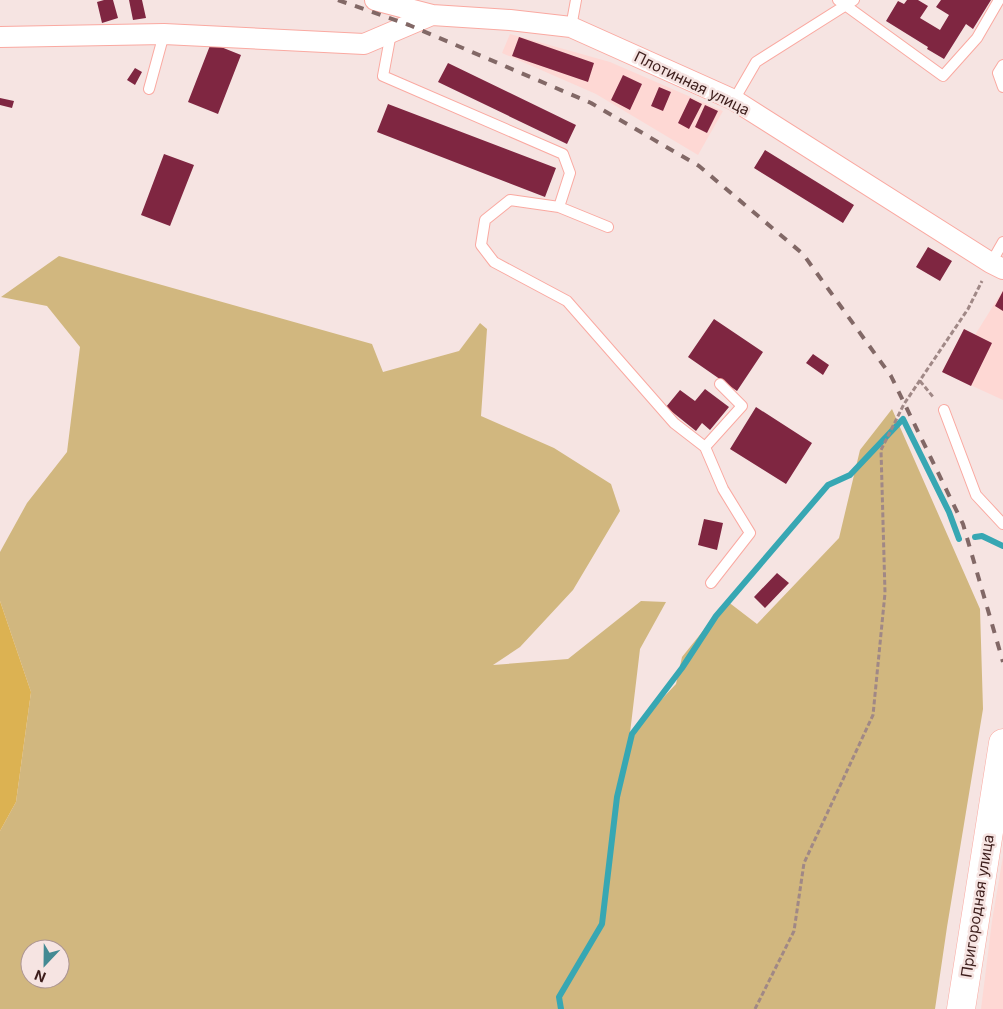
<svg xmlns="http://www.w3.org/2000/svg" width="1003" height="1009" viewBox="0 0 1003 1009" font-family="Inter,sans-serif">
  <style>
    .built { fill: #fed8d4 }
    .green { fill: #d1b77f; fill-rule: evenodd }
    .forest { fill: #dcb252 }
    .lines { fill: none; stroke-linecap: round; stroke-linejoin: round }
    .stream { stroke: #37a7b3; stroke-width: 6 }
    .building { fill: #7f2641 }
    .service-casing { stroke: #faa9a1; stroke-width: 12 }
    .minor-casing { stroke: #faa9a1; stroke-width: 22 }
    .secondary-casing { stroke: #faa9a1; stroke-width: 29 }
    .path { stroke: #a08886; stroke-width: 3; stroke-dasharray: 5 2.5; stroke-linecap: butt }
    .service { stroke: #fff; stroke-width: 10 }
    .minor { stroke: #fff; stroke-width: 20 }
    .secondary { stroke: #fff; stroke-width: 28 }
    .rail { stroke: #826866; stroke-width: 4; stroke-dasharray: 9 9; stroke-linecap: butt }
    .labels { text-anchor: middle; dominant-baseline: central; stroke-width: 5; stroke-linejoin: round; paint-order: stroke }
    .street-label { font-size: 15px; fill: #3d1e1c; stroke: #f6e4e2 }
  </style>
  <rect width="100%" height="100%" fill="#f6e4e2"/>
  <path class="built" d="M 510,34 L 610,62 L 723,111 L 698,155 L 596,94 L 502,53 Z
    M 1003,290 L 1003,400 L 942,372 L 964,329 L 975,335 Z
    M 1003,856 L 1003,1009 L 981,1009 L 992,921 Z"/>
  <path class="green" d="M 59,256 L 372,344 L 383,372 L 459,351 L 480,323 L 487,329 L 481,416 L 554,448 L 611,484 L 620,511 L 573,590 L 520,647 L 493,665 L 568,659 L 641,601 L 666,602 L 640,649 L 630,733 L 676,684 L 682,657 L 727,601 L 757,624 L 839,538 L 860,450 L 892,409 L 980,609 L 983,709 L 947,927 L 935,1009 L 0,1009 L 0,831 L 16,802 L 31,692 L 0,601 L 0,552 L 27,503 L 67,452 L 80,347 L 47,306 L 1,297 ZM 30,949 L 60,949 L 60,979 L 30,979 Z"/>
  <path class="forest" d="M 0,601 L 31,692 L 16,802 L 0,831 Z"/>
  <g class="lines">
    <path class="stream" d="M 975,537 L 982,536 L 1003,546
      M 561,1009 L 559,997 L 602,924 L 617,797 L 632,734 L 682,668 L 716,616 L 828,485 L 850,475 L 903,419 L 949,512 L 959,539"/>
  </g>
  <path class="building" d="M 104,0 L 113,0 L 118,18 L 102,23 L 97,2 Z
    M 129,0 L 142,0 L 146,18 L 133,20 Z
    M 907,0 L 918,0 L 928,6 L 920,18 L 940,30 L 949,15 L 936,7 L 941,0 L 991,0 L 973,29 L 966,24 L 944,59 L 927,49 L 928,47 L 886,21 L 898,1 L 904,4 Z
    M 519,37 L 594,63 L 588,82 L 512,56 Z
    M 211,43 L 241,55 L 218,114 L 188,102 Z
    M 448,63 L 576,125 L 567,144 L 438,82 Z
    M 135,68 L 142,72 L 135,85 L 127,80 Z
    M 623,75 L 642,84 L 630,110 L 611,100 Z
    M 659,87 L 671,92 L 663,111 L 651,106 Z
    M 0,98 L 14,101 L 12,108 L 0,105 Z
    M 690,98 L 702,104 L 689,129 L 678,123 Z
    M 388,104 L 556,168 L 545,197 L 377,132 Z
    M 705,105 L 718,111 L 707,133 L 695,127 Z
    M 765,150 L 854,205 L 843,223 L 754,168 Z
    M 164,154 L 194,165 L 170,226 L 141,215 Z
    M 928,247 L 952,261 L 940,281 L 916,267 Z
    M 1003,291 L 1003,311 L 995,306 Z
    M 714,319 L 763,352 L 737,391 L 688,357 Z
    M 964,329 L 992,343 L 971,386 L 942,372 Z
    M 813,354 L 829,365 L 823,375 L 806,363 Z
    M 705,389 L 729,407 L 710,430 L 702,423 L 696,431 L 666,407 L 680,390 L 695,401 Z
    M 756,407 L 812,443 L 786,484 L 730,449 Z
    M 704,519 L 723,523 L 717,550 L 698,545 Z
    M 777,573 L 789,583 L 765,608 L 754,597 Z"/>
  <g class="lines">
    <g class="service-casing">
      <path id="service" d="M 838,0 L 943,76 L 977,38 L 999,0
        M 571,27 L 576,0
        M 391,33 L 383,76 L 563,154 L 570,173 L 559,207 L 510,200 L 485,220 L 481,245 L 494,262 L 567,301 L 674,423 L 705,447 L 723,489 L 750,533 L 711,583
        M 1003,65 L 998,73 L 1003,87
        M 149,89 L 164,34
        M 734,100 L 756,62 L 854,0
        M 559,207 L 608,227
        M 991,263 L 1003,242
        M 944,410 L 976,495 L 1003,524
        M 705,447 L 742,406 L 720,384"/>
    </g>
    <g class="minor-casing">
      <path id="minor" d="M 375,0 L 432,15 L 510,20 L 571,27 L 734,100 L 991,263 L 1003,269
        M 0,37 L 164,34 L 364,44 L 432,15"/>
    </g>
    <g class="secondary-casing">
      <path id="secondary" d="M 961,1009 L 1003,743"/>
    </g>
    <path class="path" d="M 920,381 L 934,398
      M 755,1009 L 794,931 L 804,863 L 873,715 L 885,593 L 881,450 L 904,404 L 968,309 L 982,281"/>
    <use href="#service" class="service"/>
    <use href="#minor" class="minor"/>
    <use href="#secondary" class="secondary"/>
    <path class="rail" d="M 338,0 L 409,25 L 591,103 L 699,166 L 803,254 L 891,376 L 963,524 L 1003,662"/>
  </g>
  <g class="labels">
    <g class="street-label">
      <text transform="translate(692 83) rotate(26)">Плотинная улица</text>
      <text transform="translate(977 906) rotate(-81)">Пригородная улица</text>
    </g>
  </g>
  <g transform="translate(45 964) rotate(202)"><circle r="24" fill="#f6e4e2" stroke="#ac9593"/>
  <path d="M0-4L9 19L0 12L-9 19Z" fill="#448a93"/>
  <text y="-8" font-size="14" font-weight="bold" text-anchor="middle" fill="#3d1e1c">N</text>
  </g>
</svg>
